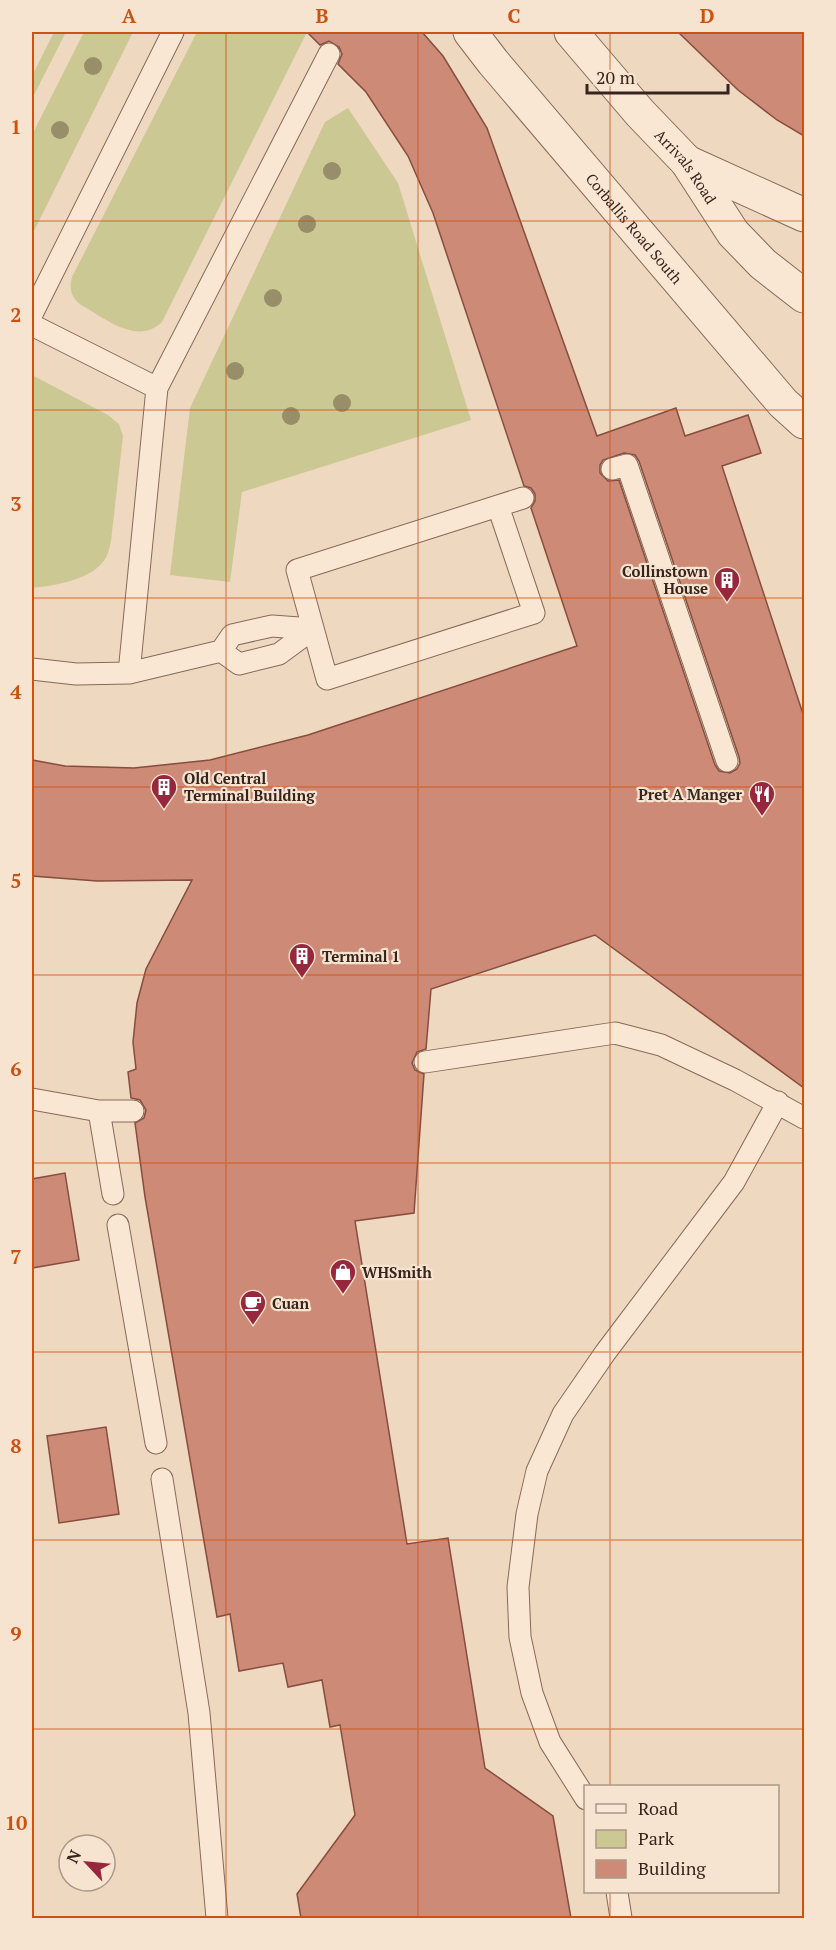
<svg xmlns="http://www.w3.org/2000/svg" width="836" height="1950" viewBox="0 0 836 1950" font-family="'PT Serif',serif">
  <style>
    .green { fill: #ccc894 }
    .building { fill: #cd8a76; stroke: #874d3e; stroke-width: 1.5; fill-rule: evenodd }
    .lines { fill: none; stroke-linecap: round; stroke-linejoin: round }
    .service-casing { stroke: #886958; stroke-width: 23 }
    .minor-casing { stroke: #886958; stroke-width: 35 }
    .service { stroke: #f9e7d4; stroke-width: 21 }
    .minor { stroke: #f9e7d4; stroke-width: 33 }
    .tree { fill: #988f6a }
    .grid { fill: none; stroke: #cd510f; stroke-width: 1.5; stroke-opacity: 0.55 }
    .labels { text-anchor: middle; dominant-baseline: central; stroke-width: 4.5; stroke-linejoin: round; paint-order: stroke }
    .street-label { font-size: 15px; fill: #37251d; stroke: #f6e4d0 }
    .poi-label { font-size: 15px; font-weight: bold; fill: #37251d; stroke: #f6e4d0; text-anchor: start }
    .neatline { fill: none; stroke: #cd510f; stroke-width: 2 }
    .grid-label { font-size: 20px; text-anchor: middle; font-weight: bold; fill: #cd510f }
  </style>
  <rect width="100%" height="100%" fill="#eed8c0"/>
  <path class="green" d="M 54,32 L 66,32 L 32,99 L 32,76 Z
    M 84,32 L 133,32 L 32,235 L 32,135 Z
    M 197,32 L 307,32 L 162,322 C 137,346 105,318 81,305 C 71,297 69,289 72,277 Z
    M 348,108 L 398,183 L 471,420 L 242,492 L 230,582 L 170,575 L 190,408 L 325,122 Z
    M 32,375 L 108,415 L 119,424 L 123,436 L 111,541 C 109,549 108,557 102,563 C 89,580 52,586 32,588 Z"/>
  <path class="building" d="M 307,32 L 422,32 L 443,56 L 487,128 L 597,436 L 676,408 L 685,436 L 748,415 L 761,453 L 722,466 L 804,717 L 804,1088 L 595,935 L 431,989 L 426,1049 L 417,1052 L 412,1063 L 415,1070 L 424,1074 L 414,1213 L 355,1221 L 407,1544 L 448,1538 L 485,1768 L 553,1816 L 571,1918 L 301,1918 L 297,1894 L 355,1815 L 340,1725 L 330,1727 L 322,1680 L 288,1687 L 283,1663 L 239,1671 L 230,1614 L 217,1617 L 145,1197 L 135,1123 L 144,1118 L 146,1110 L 140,1100 L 131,1098 L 128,1072 L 136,1069 L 133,1042 L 137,1003 L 146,969 L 192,880 L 97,881 L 32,876 L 32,760 L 65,766 L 134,768 L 210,760 L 308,735 L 577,646 L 531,508 L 535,501 L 535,494 L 531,488 L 524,486 L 433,213 L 408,156 L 366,92 L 338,64 L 342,54 L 339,47 L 329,41 L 320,45 ZM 624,453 L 635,455 L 639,461 L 739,757 L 740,763 L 737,769 L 730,773 L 719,771 L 715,765 L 619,480 L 608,481 L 600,473 L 600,465 L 603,460 Z
    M 678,32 L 804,32 L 804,136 L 777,120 L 738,90 Z
    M 65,1173 L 79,1260 L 32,1268 L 32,1179 Z
    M 106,1427 L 119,1514 L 59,1523 L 47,1436 Z"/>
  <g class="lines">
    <g class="service-casing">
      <path id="service" d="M 32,314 L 173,32
        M 32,325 L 157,388 L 129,673
        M 157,388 L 329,54
        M 612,469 L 627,465 L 727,761
        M 498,506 L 534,613 L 327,679 L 297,570 L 498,506 L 523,498
        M 32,669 L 76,674 L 129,673 L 221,651 L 232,635 L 272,626 L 313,629 L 279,654 L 239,664 L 221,651
        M 425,1062 L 615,1033 L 661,1045 L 735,1080 L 804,1118
        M 32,1099 L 99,1111 L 133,1111
        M 99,1111 L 113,1194
        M 118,1225 L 156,1443
        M 162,1479 L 199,1713 L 217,1918
        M 586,1799 L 550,1742 L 532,1693 L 520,1637 L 518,1587 L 527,1514 L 537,1471 L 563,1414 L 605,1353 L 734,1182 L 778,1102
        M 617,1892 L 621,1918"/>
    </g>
    <g class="minor-casing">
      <g id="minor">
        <path id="s1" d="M 470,32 L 493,62 L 783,403 L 804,422"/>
        <path id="s2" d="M 571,32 L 640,113 L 687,162 L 733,233 L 763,264 L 804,296"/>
        <path d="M 687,162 L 804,215"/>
      </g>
    </g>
    <use href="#service" class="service"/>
    <use href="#minor" class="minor"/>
  </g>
  <g class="tree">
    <circle cx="93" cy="66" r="9"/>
    <circle cx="60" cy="130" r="9"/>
    <circle cx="332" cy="171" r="9"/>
    <circle cx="307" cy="224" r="9"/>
    <circle cx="273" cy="298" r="9"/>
    <circle cx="235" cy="371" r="9"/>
    <circle cx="342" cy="403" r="9"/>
    <circle cx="291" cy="416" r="9"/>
  </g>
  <path class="grid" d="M 226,32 L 226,1918M 418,32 L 418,1918M 610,32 L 610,1786M 32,221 L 804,221M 32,410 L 804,410M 32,598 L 804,598M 32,787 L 804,787M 32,975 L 804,975M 32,1163 L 804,1163M 32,1352 L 804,1352M 32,1540 L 804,1540M 32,1729 L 804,1729M 610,1892 L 610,1918"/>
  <defs>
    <g id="building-pin" transform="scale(1.35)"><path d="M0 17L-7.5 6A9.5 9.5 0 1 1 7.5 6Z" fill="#97273d" stroke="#f6e4d0"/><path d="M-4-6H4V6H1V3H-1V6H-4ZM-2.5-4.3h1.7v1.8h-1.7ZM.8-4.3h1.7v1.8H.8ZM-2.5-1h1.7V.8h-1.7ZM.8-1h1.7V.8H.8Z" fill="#fff"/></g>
    <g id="restaurant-pin" transform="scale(1.35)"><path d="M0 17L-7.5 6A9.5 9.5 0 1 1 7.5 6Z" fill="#97273d" stroke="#f6e4d0"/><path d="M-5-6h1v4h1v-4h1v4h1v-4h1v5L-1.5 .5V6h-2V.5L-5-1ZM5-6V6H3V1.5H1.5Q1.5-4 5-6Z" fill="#fff"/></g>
    <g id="shop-pin" transform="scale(1.35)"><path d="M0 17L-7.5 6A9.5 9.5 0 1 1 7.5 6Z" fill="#97273d" stroke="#f6e4d0"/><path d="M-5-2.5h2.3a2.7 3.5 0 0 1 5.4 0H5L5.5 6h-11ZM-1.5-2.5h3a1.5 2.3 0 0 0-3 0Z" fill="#fff"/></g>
    <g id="cafe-pin" transform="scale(1.35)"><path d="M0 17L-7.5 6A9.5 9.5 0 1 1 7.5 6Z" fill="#97273d" stroke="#f6e4d0"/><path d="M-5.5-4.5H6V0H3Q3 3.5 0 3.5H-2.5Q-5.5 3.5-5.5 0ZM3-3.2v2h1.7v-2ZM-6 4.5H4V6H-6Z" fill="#fff"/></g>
  </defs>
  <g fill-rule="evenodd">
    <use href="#building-pin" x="727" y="580"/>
    <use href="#building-pin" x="164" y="787"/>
    <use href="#restaurant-pin" x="762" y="794"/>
    <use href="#building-pin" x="302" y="956"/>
    <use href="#shop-pin" x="343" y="1272"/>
    <use href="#cafe-pin" x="253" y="1303"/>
  </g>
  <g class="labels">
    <g class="street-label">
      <text stroke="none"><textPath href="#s2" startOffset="177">Arrivals Road</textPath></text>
      <text stroke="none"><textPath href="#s1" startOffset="256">Corballis Road South</textPath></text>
    </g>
    <g class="poi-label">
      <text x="708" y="571" text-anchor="end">Collinstown<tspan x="708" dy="17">House</tspan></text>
      <text x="184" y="778">Old Central<tspan x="184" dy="17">Terminal Building</tspan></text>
      <text x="742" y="794" text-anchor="end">Pret A Manger</text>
      <text x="322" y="956">Terminal 1</text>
      <text x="362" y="1272">WHSmith</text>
      <text x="272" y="1303">Cuan</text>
    </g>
  </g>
  <rect width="836" height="1950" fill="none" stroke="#f6e4d0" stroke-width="66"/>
  <rect x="584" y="1785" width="195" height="108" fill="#f6e4d0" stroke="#aa9888" stroke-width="1.5"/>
  <rect x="596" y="1804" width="30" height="9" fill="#f9e7d4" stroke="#aa9888" stroke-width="1.5"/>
  <text x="638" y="1815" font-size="18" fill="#37251d">Road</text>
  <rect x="596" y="1830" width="30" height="18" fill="#ccc894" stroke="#aa9888" stroke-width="1.5"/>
  <text x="638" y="1845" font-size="18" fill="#37251d">Park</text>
  <rect x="596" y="1860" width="30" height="18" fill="#cd8a76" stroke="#aa9888" stroke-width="1.5"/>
  <text x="638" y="1875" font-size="18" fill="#37251d">Building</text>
  <g transform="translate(87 1863) rotate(296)"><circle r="28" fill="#f6e4d0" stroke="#aa9888" stroke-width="1.5"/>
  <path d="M0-4.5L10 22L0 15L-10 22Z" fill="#97273d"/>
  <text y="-9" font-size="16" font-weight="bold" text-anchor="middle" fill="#37251d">N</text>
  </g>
  <path d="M587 84v9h141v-9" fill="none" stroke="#37251d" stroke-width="3"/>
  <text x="596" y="84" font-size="18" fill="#37251d" stroke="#f6e4d0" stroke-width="4.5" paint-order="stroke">20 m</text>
  <rect x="33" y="33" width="770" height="1884" class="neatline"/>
  <g class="grid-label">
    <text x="129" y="23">A</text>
    <text x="322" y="23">B</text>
    <text x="514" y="23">C</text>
    <text x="707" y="23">D</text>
    <text x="16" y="134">1</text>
    <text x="16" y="322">2</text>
    <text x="16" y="511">3</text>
    <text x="16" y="699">4</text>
    <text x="16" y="888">5</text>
    <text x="16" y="1076">6</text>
    <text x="16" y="1264">7</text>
    <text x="16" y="1453">8</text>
    <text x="16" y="1641">9</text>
    <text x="16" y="1830">10</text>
  </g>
</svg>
